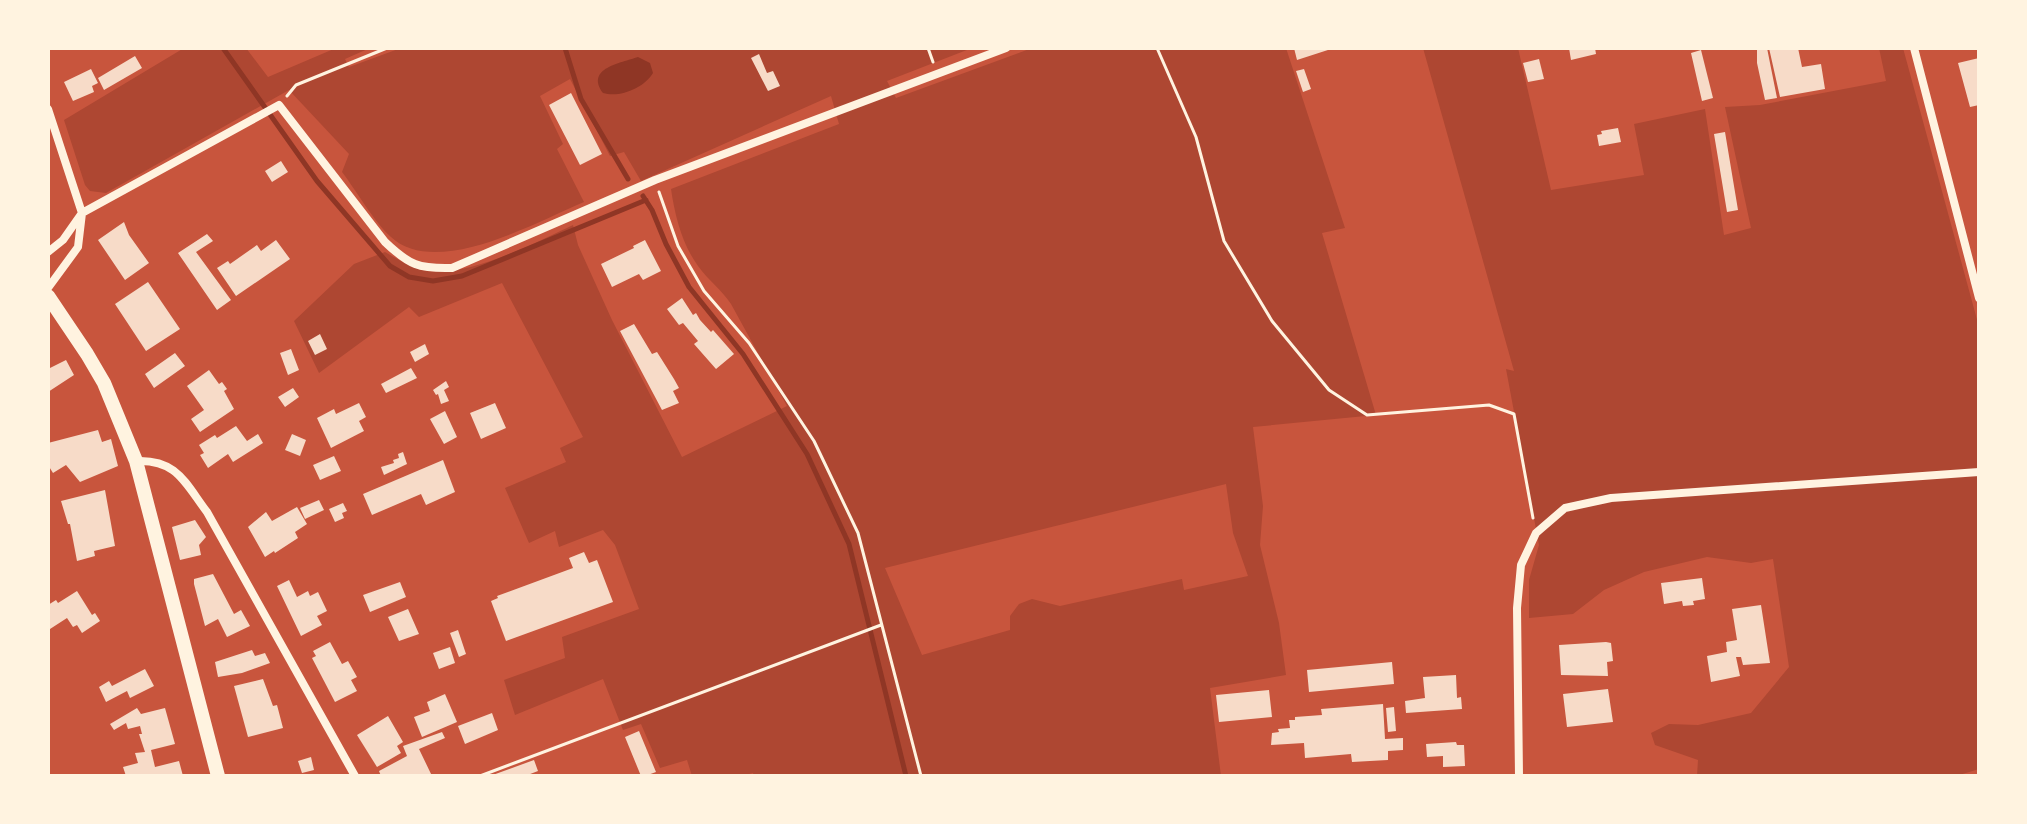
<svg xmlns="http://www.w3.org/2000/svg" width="2027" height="824" viewBox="0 0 2027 824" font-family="'IBM Plex Serif',serif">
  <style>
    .green { fill: #ae4732; fill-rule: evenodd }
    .water { fill: #8f3625 }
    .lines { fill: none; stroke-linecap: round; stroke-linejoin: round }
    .stream { stroke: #8f3625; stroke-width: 5 }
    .building { fill: #f7dbc8 }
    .path { stroke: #fff3e0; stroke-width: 3 }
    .minor { stroke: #fff3e0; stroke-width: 8 }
    .tertiary { stroke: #fff3e0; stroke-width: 14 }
  </style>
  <rect width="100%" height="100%" fill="#c8553d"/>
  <path class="green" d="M 184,48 L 246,48 L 268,77 L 336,48 L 370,48 L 345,59 L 349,67 L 401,48 L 972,48 L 887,81 L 896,98 L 1032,48 L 1286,48 L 1345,228 L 1322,233 L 1376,415 L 1253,427 L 1263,506 L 1260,545 L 1279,623 L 1286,675 L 1210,688 L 1221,776 L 754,776 L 753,773 L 741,776 L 692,776 L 687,760 L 660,768 L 641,724 L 623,730 L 603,679 L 515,715 L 504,680 L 565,658 L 562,637 L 639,609 L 615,545 L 603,530 L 559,547 L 555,531 L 529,543 L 505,488 L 566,462 L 560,448 L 583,437 L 502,283 L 419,317 L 409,307 L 319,373 L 294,321 L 354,264 L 385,252 C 396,258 408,266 419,269 C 461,282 535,243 573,225 L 578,245 L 612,320 L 682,457 L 787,406 L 731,304 C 722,290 708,280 698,266 C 682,244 675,216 671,189 L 839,124 L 831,96 L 641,181 L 624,152 L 610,156 L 570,79 L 540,96 L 563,144 L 557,149 L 584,202 C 536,222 436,279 391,237 C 374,222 356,190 342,172 L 349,154 L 289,90 L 106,193 L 90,191 L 85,185 L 64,120 ZM 1226,484 L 1233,533 L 1248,576 L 1184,590 L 1182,579 L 1060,606 L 1032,599 L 1019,604 L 1010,616 L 1010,630 L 922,655 L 885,568 Z
    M 1423,48 L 1518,48 L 1551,190 L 1644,175 L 1634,124 L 1705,109 L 1724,235 L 1751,228 L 1725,107 L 1760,105 L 1886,81 L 1879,48 L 1903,48 L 1979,327 L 1979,769 L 1956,776 L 1697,776 L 1698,760 L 1655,745 L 1651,733 L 1669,724 L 1698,725 L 1751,713 L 1789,667 L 1773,559 L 1751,563 L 1707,557 L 1644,572 L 1604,590 L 1573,614 L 1529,618 L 1529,580 L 1539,545 L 1506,369 L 1514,371 Z"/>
  <path class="water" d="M 638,57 L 650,63 L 653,73 C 644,88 620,98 603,93 C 585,68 621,63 638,57 Z"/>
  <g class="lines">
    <path class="stream" d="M 223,48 L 317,181 L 390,266 L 409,277 L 433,281 L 462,276 L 646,200
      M 565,48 L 581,99 L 628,179
      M 643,196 L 652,210 L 666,244 L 689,287 L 743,354 L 807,454 L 849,544 L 906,776"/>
  </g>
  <path class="building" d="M 1294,48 L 1331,48 L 1331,49 L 1297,60 Z
    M 1569,48 L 1595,48 L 1596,54 L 1571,60 Z
    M 1757,48 L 1767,48 L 1777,98 L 1765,100 L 1757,63 Z
    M 1769,48 L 1798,48 L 1802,67 L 1821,64 L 1825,89 L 1780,97 Z
    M 1701,50 L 1713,98 L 1702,101 L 1691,53 Z
    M 759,54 L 767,73 L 773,71 L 780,86 L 768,91 L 751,58 Z
    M 135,56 L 142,68 L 104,90 L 98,78 Z
    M 1979,58 L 1979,105 L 1970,107 L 1958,63 Z
    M 1539,59 L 1544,79 L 1528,82 L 1523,63 Z
    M 91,69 L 98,83 L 92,86 L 94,92 L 73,101 L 64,82 Z
    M 1304,69 L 1311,89 L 1303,92 L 1296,71 Z
    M 571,93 L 602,154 L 580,165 L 549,105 Z
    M 1618,128 L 1621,142 L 1599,146 L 1597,135 L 1602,134 L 1601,131 Z
    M 1725,132 L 1738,210 L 1727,212 L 1714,134 Z
    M 281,161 L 288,172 L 272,182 L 265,171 Z
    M 124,222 L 129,235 L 149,263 L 125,280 L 98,240 Z
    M 207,234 L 213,241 L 196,252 L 231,300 L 217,310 L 178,253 Z
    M 276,240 L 290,259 L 236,296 L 217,268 L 228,261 L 230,264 L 257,245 L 261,251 Z
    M 645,240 L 661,271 L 643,280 L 639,274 L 612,287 L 601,264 L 634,248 L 633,246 Z
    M 148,282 L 180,329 L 146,351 L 115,304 Z
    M 682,298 L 693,315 L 696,313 L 700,320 L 711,332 L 713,330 L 734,354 L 716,369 L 694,344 L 698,341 L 683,323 L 679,325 L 667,309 Z
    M 634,324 L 652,354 L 657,352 L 674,379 L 679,388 L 673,391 L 679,403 L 662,410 L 620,331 Z
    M 320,334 L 327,349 L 315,355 L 308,341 Z
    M 425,344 L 429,354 L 415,362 L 410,352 Z
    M 291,349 L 299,370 L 288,375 L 280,353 Z
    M 175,353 L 185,366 L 154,388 L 145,374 Z
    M 66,360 L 74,375 L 48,392 L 48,369 Z
    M 411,368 L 417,378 L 386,393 L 381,384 Z
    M 209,370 L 219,384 L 222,382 L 227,389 L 224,391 L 234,409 L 200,432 L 191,419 L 204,410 L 187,386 Z
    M 446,381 L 449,387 L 444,390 L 449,401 L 441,404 L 438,394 L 436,395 L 433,390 Z
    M 293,388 L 299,397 L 285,407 L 278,397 Z
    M 359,403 L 366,417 L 359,421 L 364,431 L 331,448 L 317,418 L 334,409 L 336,414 Z
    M 495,403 L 506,428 L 481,439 L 470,413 Z
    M 445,411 L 457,437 L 444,444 L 430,419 Z
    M 236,426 L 247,441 L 258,434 L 263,443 L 233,462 L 228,454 L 208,468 L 200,455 L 204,453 L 199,445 L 215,435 L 217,438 Z
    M 98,430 L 102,442 L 111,439 L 118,466 L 80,482 L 66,465 L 53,473 L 48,465 L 48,443 Z
    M 292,434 L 306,440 L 300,456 L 285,450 Z
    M 403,452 L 407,464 L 384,475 L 381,467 L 394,463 L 393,460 L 399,458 L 398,454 Z
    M 334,456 L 341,471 L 320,480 L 313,465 Z
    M 443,460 L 455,492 L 426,505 L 421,494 L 372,515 L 363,494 Z
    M 105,490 L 115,546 L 94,551 L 95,556 L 77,561 L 70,524 L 68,524 L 61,501 Z
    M 319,500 L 324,510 L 305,519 L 300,508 Z
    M 343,503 L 347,511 L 342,513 L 344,518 L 335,522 L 329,509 Z
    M 297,507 L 307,524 L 295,532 L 298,538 L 275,553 L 274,551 L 265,557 L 248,527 L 266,512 L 272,521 Z
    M 195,520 L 206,537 L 199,545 L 201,555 L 180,560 L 172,527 Z
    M 584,552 L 589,563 L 597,560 L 613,602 L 506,641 L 491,601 L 498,598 L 497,596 L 573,568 L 569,558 Z
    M 213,574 L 234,614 L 241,610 L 250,626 L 227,637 L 218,619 L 205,626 L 194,584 L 194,579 Z
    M 1702,578 L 1705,599 L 1693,601 L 1694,605 L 1683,606 L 1682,601 L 1664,604 L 1661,583 Z
    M 289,580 L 297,597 L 308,591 L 310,596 L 318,592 L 327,611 L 317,616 L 322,625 L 301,636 L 277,586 Z
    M 400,582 L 406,597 L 370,612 L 363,595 Z
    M 77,591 L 92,615 L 95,613 L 100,621 L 82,633 L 77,625 L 73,627 L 67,618 L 50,629 L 48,605 L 56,600 L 58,603 Z
    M 1761,605 L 1770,663 L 1743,665 L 1741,657 L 1736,657 L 1740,676 L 1711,682 L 1707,656 L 1727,652 L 1726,642 L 1737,640 L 1732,609 Z
    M 408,609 L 419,634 L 399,641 L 388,617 Z
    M 458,630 L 466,654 L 459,657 L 450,633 Z
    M 330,642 L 342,664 L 348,661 L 357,677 L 351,680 L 357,691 L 335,702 L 312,658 L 316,656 L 313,651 Z
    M 1606,642 L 1611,643 L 1613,661 L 1607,662 L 1608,676 L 1561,675 L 1559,645 Z
    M 450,647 L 455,663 L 439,669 L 433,653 Z
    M 252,650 L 255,656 L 265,653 L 270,663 L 242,673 L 218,677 L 215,662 Z
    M 1392,662 L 1394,684 L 1309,692 L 1307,670 Z
    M 145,669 L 154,686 L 130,698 L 127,691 L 106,702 L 99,687 L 109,681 L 112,686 Z
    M 1456,675 L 1457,698 L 1461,697 L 1462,709 L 1406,713 L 1405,701 L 1425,698 L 1423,677 Z
    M 263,679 L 273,706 L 277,705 L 283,728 L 248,737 L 234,686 Z
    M 1608,689 L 1613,722 L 1567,727 L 1563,694 Z
    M 1269,690 L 1272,717 L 1219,722 L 1216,695 Z
    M 445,694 L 457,722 L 422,737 L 414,717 L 430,711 L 427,702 Z
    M 1383,704 L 1385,739 L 1403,738 L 1403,750 L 1388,751 L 1388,760 L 1352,762 L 1351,754 L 1305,758 L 1304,743 L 1271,745 L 1272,733 L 1279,732 L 1278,729 L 1290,728 L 1289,720 L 1295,720 L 1295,717 L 1322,715 L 1321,709 Z
    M 1394,707 L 1396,731 L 1388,732 L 1386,708 Z
    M 137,708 L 141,714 L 165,708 L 175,744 L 151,750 L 155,767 L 179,761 L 183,776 L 126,776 L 123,767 L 138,763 L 135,753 L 145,752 L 139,734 L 142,734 L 140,726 L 128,729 L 126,723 L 114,730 L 110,724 Z
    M 492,713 L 498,730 L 465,744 L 458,726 Z
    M 388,716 L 403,742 L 397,746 L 401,753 L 377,767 L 357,735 Z
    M 639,731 L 656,772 L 645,776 L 641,776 L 625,737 Z
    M 442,732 L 445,738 L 419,749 L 432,776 L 381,776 L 379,771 L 407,756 L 403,746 Z
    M 1456,742 L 1457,745 L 1464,745 L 1465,766 L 1443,767 L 1443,756 L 1427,757 L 1426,744 Z
    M 311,757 L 314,770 L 302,773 L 298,761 Z
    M 534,760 L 538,771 L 525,776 L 490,776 Z"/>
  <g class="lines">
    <path class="path" d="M 928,48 L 933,62
      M 1157,48 L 1196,137 L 1224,241 L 1272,321 L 1329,390 L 1367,415 L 1489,405 L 1514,414 L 1533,518
      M 287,96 L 296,85 L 387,48
      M 659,192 L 678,246 L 704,291 L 749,343 L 814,441 L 858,533 L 921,776
      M 480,776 L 881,625"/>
    <path class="minor" d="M 1914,48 L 1979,298
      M 48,109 L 82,213 L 78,247 L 48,288
      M 48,252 L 63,240 L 82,213 L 279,105 L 385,242 C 409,265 419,269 452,268 L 655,180 L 1006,48
      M 136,461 C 177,459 185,483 207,512 L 355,776
      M 1519,776 L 1517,608 L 1521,565 L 1536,533 L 1565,508 L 1611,498 L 1979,472"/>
    <path class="tertiary" d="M 48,296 L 87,354 L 104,383 L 136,461 L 218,776"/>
  </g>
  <rect width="2027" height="824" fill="none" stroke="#fff3e0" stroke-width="100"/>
</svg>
